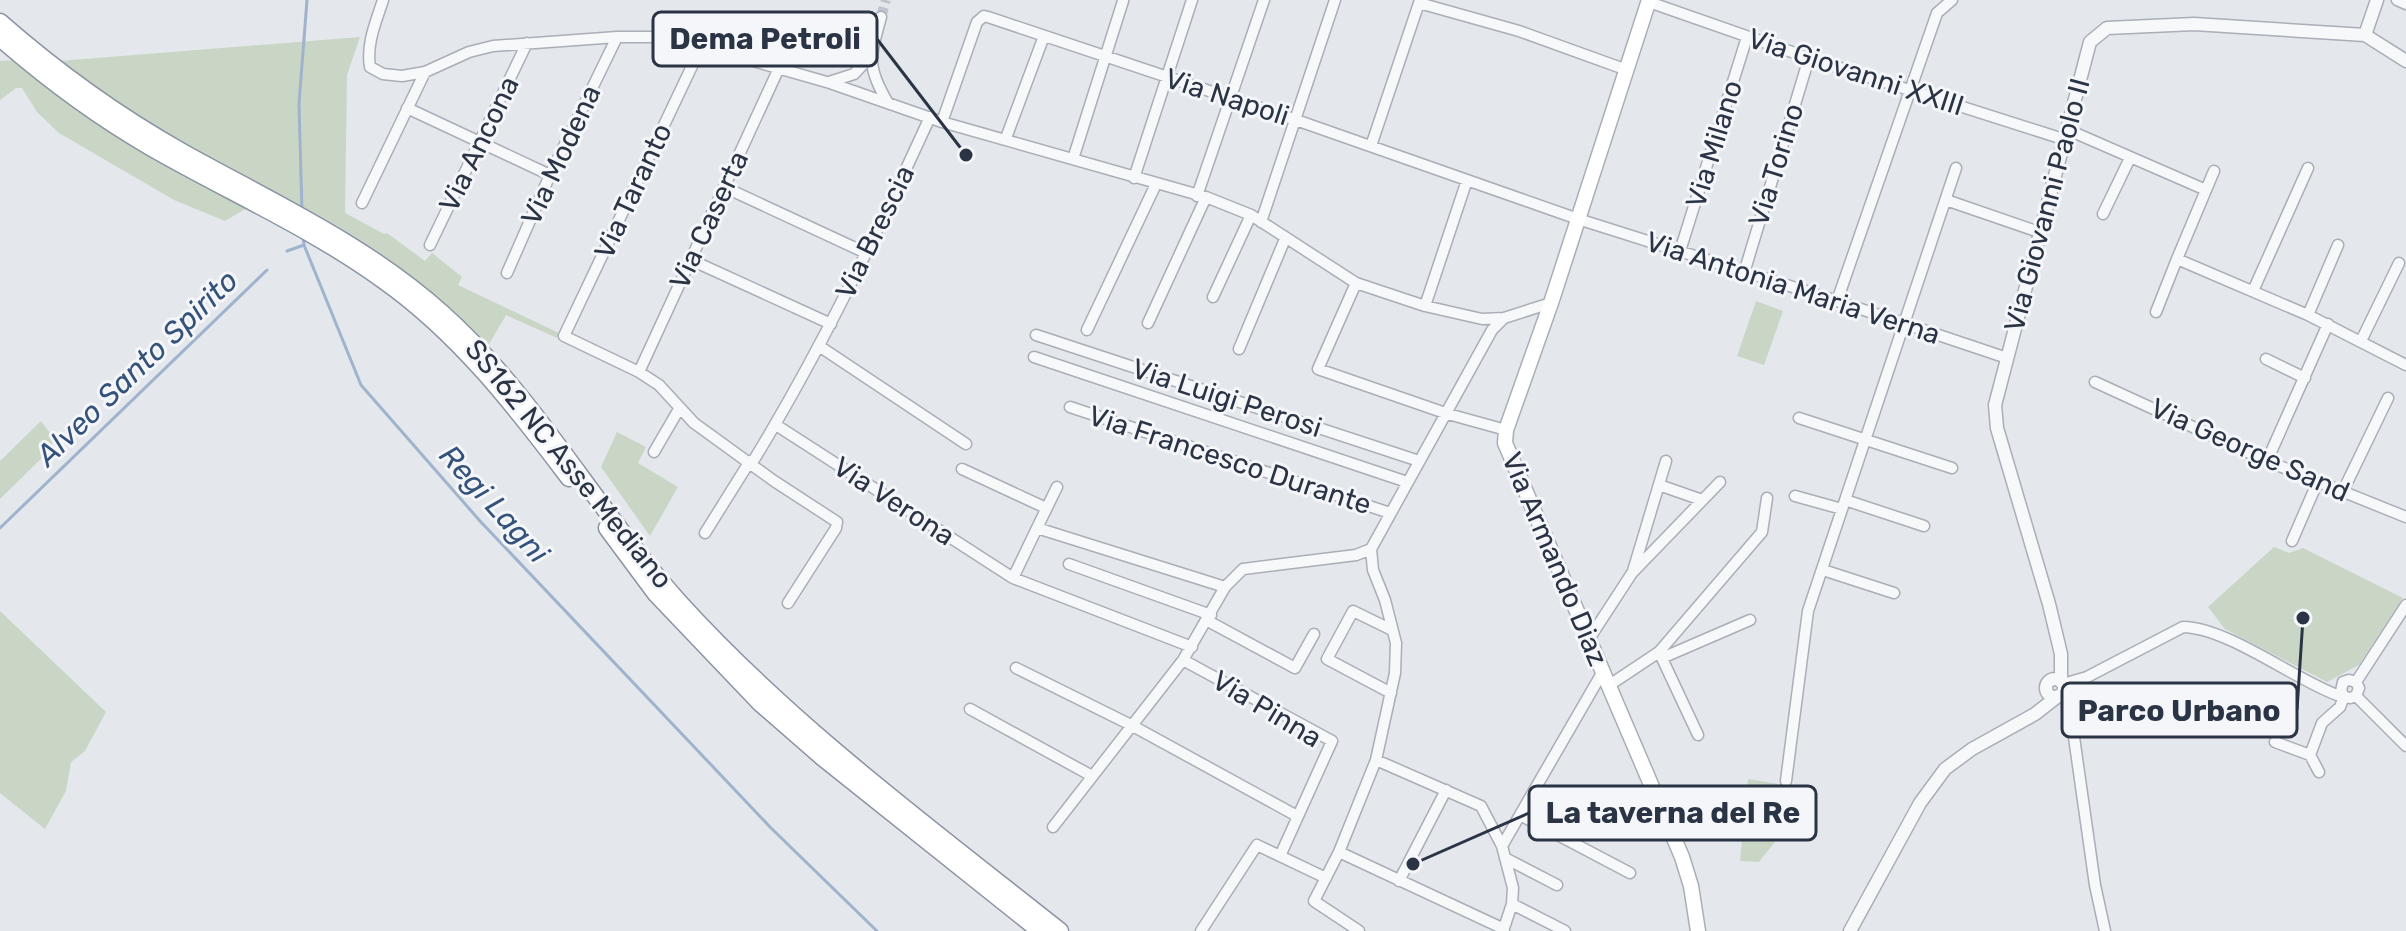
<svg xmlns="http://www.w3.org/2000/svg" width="2406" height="931" viewBox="0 0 2406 931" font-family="Rubik,sans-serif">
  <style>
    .green { fill: #c9d6c5 }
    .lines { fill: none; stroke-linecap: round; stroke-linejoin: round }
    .stream { stroke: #9fb4cc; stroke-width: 3 }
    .minor-tunnel { stroke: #bfc3cb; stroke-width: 10; stroke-dasharray: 10 5; stroke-linecap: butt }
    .minor-casing { stroke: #a9aeb7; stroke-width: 13 }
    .tertiary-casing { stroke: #a9aeb7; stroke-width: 15 }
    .secondary-casing { stroke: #a9aeb7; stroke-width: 17 }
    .trunk-casing { stroke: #8b94a3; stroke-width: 19 }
    .minor { stroke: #f7f8fa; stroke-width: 10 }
    .tertiary { stroke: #f7f8fa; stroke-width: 12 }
    .secondary { stroke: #fff; stroke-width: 14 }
    .trunk { stroke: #fff; stroke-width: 16 }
    .labels { text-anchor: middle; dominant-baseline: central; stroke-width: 6; stroke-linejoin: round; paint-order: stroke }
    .street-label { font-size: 28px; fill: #2b3445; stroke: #f4f6f9 }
    .water-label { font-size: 30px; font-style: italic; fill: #34527a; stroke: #f4f6f9 }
    .leader { fill: none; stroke: #2b3445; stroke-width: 3 }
    .callout-dot { fill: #2b3445; stroke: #f4f6f9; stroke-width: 3 }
    .callout { fill: #f4f6f9; stroke: #2b3445; stroke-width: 3 }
    .callout-label { font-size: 30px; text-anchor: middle; font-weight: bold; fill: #2b3445 }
  </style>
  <rect width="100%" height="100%" fill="#e4e7ec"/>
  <path class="green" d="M 360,37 L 347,75 L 345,213 L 384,234 L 387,233 L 425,261 L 432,253 L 462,277 L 458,285 L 559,333 L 557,338 L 506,315 L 488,346 C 450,309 411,274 367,244 C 315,210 257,184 202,153 C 152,126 105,95 59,61 Z
    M 15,60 L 151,156 L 247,208 L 225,221 L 174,200 L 59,133 L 37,112 L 22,88 L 16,88 L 0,100 L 0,61 Z
    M 1756,301 L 1783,311 L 1764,365 L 1737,356 Z
    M 41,421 L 53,437 L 52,448 L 0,499 L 0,461 Z
    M 617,432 L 646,447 L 638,463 L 678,487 L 650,536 L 601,467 Z
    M 2274,547 L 2289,553 L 2303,548 L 2403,598 L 2359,665 L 2327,682 L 2225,629 L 2208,607 Z
    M 0,611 L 106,712 L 85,751 L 71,762 L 66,791 L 45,829 L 0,793 Z
    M 1748,779 L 1804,788 L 1790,823 L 1759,862 L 1740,861 Z"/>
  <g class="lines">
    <path class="stream" d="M 302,212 L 299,104 L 307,0
      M 303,235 L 304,245 L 361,385 L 480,521 L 771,828 L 877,931
      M 287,251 L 304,245
      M 0,528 L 267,270"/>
    <path class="minor-tunnel" d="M 881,17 L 886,0"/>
    <g class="minor-casing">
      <path id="minor" d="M 383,0 C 376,22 366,44 370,67 L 383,74 L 402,76 L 425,72 L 469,52 L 493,46 L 617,37 L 670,37 L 830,83 L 942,122 L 1206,197 L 1251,215 L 1356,283 L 1425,306 L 1482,319 L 1504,318
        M 2397,0 L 2406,4
        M 1649,2 L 1809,58 L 2063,139
        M 881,17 C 870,57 866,66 888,103
        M 702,45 L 564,336 L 639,372 L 659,385 L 694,423 L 774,481 L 837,522 L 836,528 L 788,603
        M 829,82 L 854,74 L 870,57
        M 407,108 L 550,175
        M 942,122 L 977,22 L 984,16 L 988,17 L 1296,120 L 1578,219 L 1837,301 L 2007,358
        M 2066,129 L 2206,190 L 2177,259 L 2308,315 L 2406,365
        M 1006,138 L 1044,36
        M 1371,146 L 1419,3 L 1519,31 L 1627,70
        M 1073,159 L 1123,1
        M 1134,178 L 1192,0
        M 724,187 L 866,253
        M 2206,190 L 2214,171
        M 1197,196 L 1264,0
        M 1946,200 L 2039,232
        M 362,203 L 425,72
        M 2103,214 L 2130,158
        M 1261,222 L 1335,0
        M 430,245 L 527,43
        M 1680,251 L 1747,37
        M 691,260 L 831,324
        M 507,273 L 550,175 L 617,37
        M 1744,273 L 1809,58
        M 1356,283 L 1318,369 L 1448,414 L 1506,430
        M 2253,291 L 2308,168
        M 1213,297 L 1251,215
        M 1837,301 L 1937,13 L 1952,0
        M 1425,306 L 1467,180
        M 2156,312 L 2177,259
        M 2308,315 L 2338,245
        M 1148,323 L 1206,197
        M 1087,330 L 1156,184
        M 1036,335 L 1419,461
        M 2361,341 L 2399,263
        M 819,346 L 966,444
        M 1239,349 L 1285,239
        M 1034,357 L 1407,482
        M 2266,359 L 2305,378
        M 639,372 L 779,68
        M 2095,382 L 2267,461 L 2406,517
        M 1070,407 L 1390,513
        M 1799,418 L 1952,468
        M 776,425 L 1013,578 L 1037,528 L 1225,587
        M 654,452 L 679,409
        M 2267,461 L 2328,324
        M 752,463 C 820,352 876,235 930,117
        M 962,469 L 1046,508
        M 1659,485 L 1702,500
        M 2343,491 L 2388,398
        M 1795,496 L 1842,509
        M 1845,500 L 1924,526
        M 1037,528 L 1057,487
        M 705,533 L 750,461
        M 2292,541 L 2318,481
        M 1069,564 L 1211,615
        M 1823,570 L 1894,593
        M 1633,571 L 1666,461
        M 1013,578 L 1192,647
        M 1208,621 L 1295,668 L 1314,634
        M 1589,639 L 1632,573 L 1720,482
        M 1660,654 L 1698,735
        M 1662,658 L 1750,620
        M 1183,660 L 1332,741 L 1280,856
        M 1016,668 L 1131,725 L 1297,816
        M 2356,682 L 2406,605
        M 2063,684 L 2087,677 L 2183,627 C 2228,628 2292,678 2337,695 L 2350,698 L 2356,696 L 2359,688 L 2356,682
        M 1608,686 L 1659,652 L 1762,532 L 1767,498
        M 1391,693 L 1327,659 L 1353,611 L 1392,630
        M 2062,693 L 2070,709 L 2095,885 L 2105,931
        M 2344,696 L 2341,691 L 2343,682 L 2349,680 L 2356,682
        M 2356,696 L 2406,746
        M 970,709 L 1092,776
        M 2275,742 L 2310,755 L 2322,723 L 2340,707 L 2344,696
        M 2310,755 L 2319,772
        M 1376,760 L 1481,806 L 1502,846 L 1513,888 L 1512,904 L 1503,931
        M 1786,781 L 1808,611 L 1956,168
        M 1520,815 L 1630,873
        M 1053,827 L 1183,660 L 1225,587 L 1243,569 L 1356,555 L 1371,549 L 1492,330 L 1504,318 L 1551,303
        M 1502,846 L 1602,673
        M 1339,852 L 1504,929
        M 1505,858 L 1557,885
        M 1399,881 L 1446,790
        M 1512,904 L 1565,931
        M 1201,931 L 1257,845 L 1326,878
        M 1359,931 L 1314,901 L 1339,852 L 1376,760 L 1395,673 L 1396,643 L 1385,600 L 1373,570 L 1371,549"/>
    </g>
    <g class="tertiary-casing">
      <path id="tertiary" d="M 2365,35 L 2377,0
        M2046 688a9 9 0 1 1 18 0a9 9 0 1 1-18 0Z
        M 2061,682 L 2061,654 L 2049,604 L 1997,428 L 1995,405 L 2090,42 L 2107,28 L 2194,24 L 2365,35 L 2406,61
        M 1850,931 L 1920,803 L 1945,769 L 1972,749 L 2035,714 L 2058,696"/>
    </g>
    <g class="secondary-casing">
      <path id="secondary" d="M 1649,0 L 1551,303 L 1506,430 L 1505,443 L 1682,857 L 1691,886 L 1698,931"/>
    </g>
    <g class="trunk-casing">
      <path id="trunk" d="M 0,22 C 57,72 118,116 184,153 C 274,203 365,244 442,313 C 536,397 596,510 680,603 C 793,727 929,827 1060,931
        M 0,38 C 47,79 98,117 152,148 C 229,192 311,228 383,280 C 458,333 514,405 569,478
        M 607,528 L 656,594 L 760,703 L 822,757 L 1040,931"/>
    </g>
    <use href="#minor" class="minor"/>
    <use href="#tertiary" class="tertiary"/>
    <use href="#secondary" class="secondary"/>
    <use href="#trunk" class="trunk"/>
  </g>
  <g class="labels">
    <g class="street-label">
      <text transform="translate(1856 72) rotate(18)">Via Giovanni XXIII</text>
      <text transform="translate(1227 97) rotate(18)">Via Napoli</text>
      <text transform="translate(479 144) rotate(-64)">Via Ancona</text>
      <text transform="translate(1714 144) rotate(-73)">Via Milano</text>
      <text transform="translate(561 155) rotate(-65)">Via Modena</text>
      <text transform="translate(1776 165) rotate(-73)">Via Torino</text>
      <text transform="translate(633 191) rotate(-65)">Via Taranto</text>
      <text transform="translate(2047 205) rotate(-75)">Via Giovanni Paolo II</text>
      <text transform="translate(709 220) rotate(-65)">Via Caserta</text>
      <text transform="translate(875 232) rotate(-64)">Via Brescia</text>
      <text transform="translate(1793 288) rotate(18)">Via Antonia Maria Verna</text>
      <text transform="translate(1227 398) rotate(18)">Via Luigi Perosi</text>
      <text transform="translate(2250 450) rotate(24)">Via George Sand</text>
      <text transform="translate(1230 460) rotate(18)">Via Francesco Durante</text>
      <text transform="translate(569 464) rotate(51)">SS162 NC Asse Mediano</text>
      <text transform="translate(894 501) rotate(33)">Via Verona</text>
      <text transform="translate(1555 559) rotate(67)">Via Armando Diaz</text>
      <text transform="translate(1267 709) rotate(31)">Via Pinna</text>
    </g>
    <g class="water-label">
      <text transform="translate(137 368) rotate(-44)">Alveo Santo Spirito</text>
      <text transform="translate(494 504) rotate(48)">Regi Lagni</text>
    </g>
  </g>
  <path class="leader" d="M966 155L877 39M2303 618L2297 710M1413 864L1529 813"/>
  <g class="callout-dot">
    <circle cx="966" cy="155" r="8"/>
    <circle cx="2303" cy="618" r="8"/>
    <circle cx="1413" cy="864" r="8"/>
  </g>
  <g class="callout">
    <rect x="653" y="12" width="224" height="54" rx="8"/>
    <rect x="2062" y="683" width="235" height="54" rx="8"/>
    <rect x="1529" y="786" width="287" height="54" rx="8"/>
  </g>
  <g class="callout-label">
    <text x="765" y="49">Dema Petroli</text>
    <text x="2179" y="721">Parco Urbano</text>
    <text x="1673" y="823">La taverna del Re</text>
  </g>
</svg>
